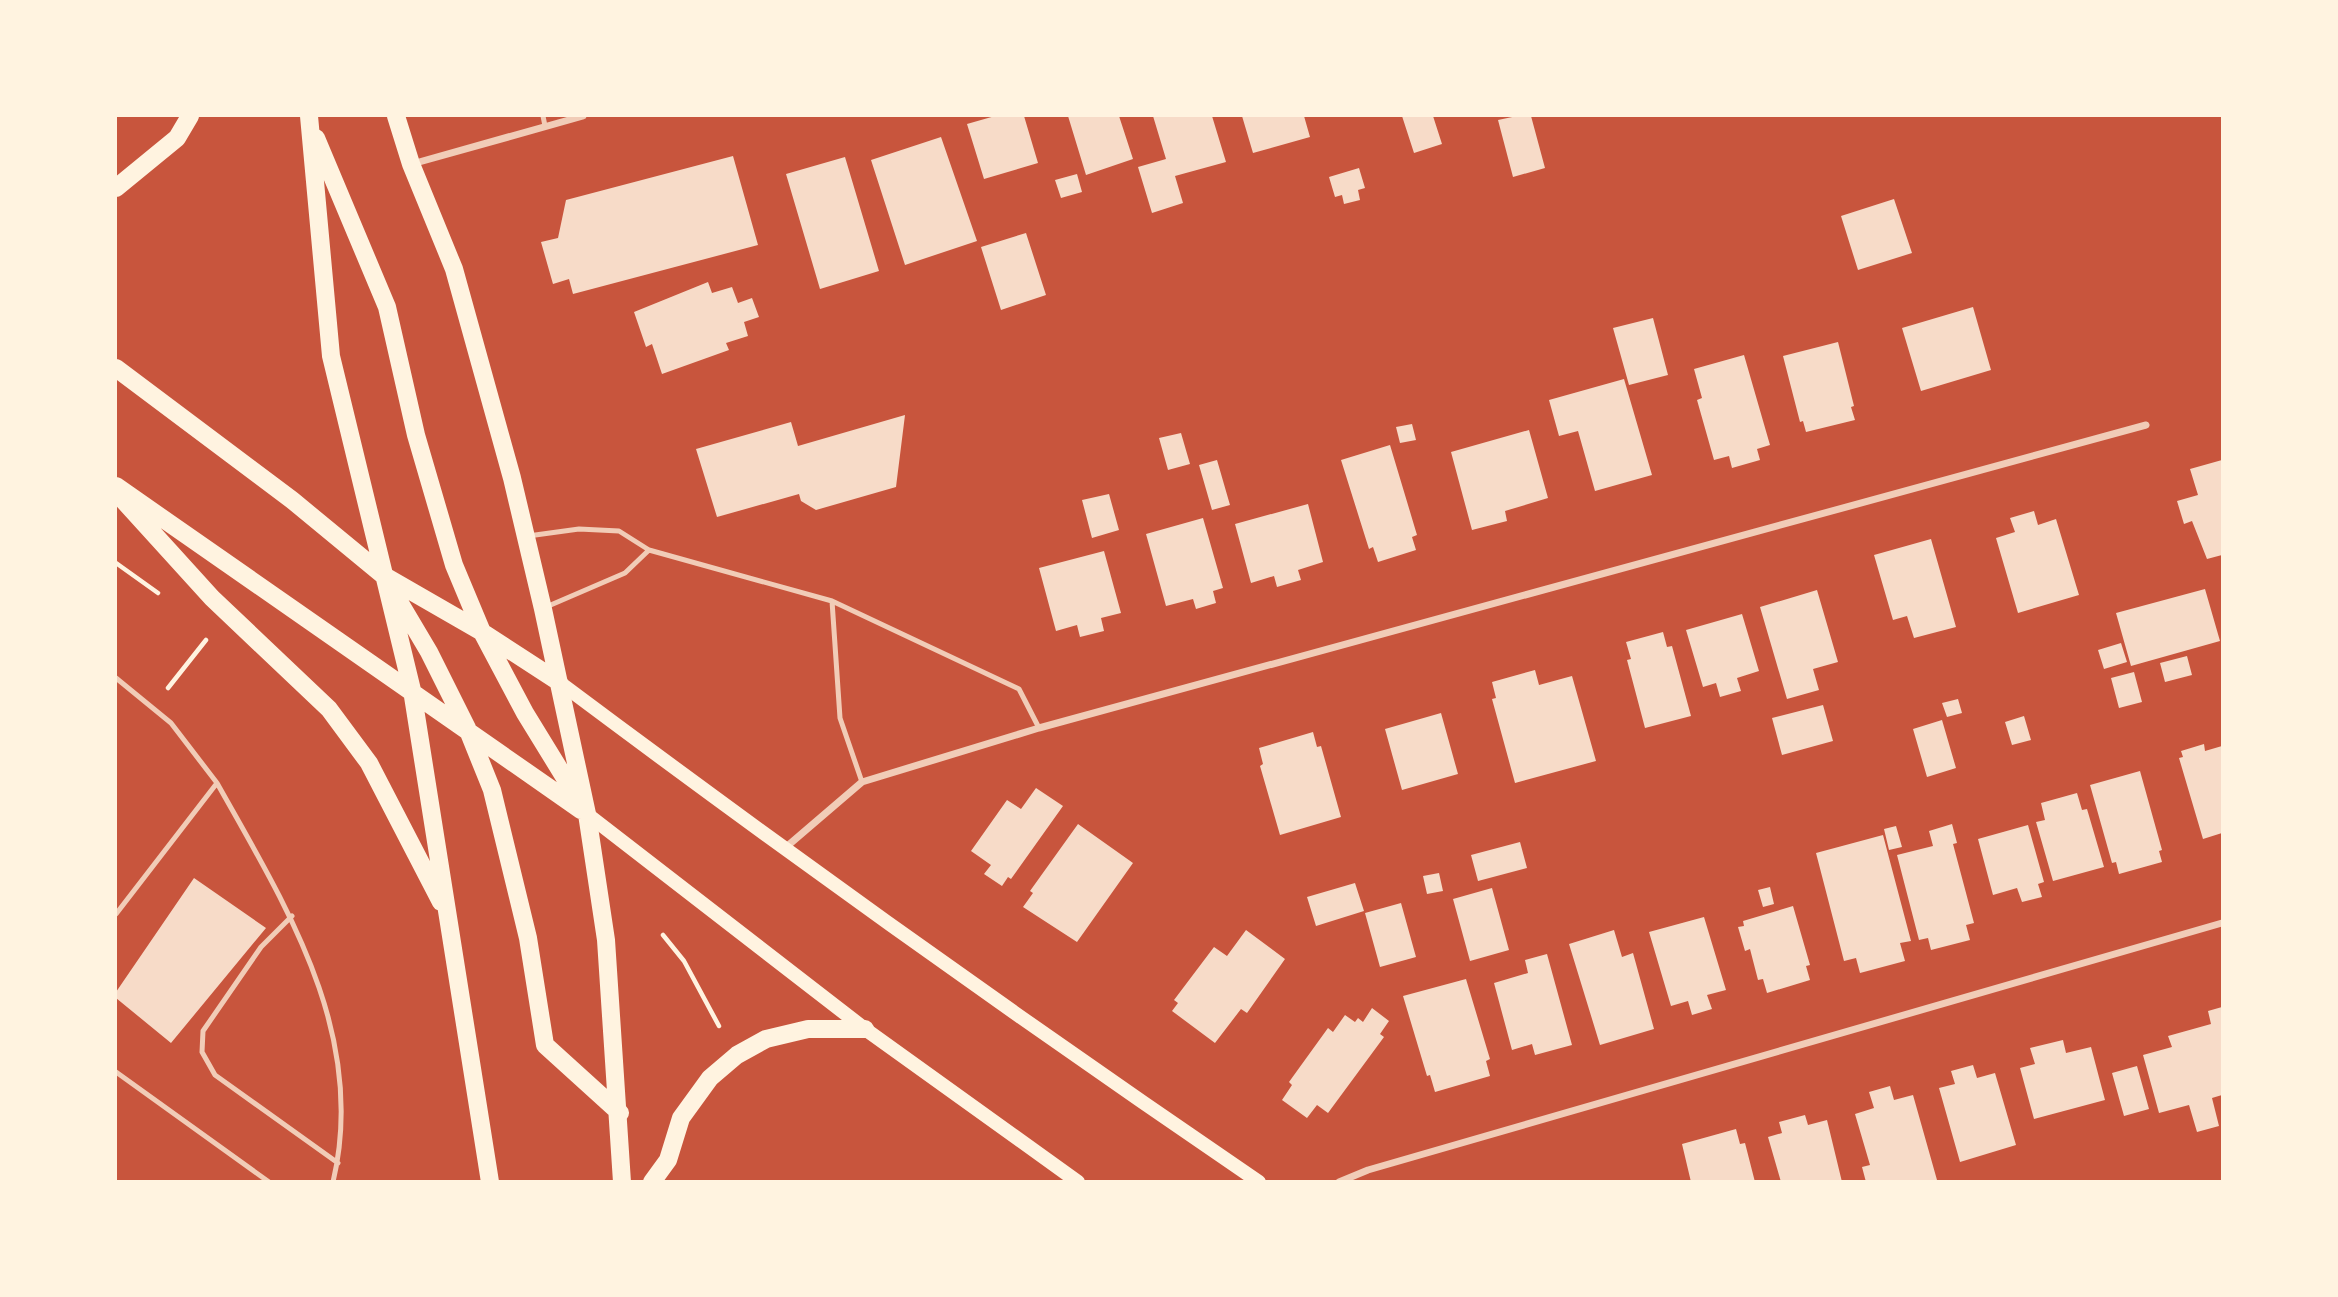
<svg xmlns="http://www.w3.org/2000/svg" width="2338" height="1297" viewBox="0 0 2338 1297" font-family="Helvetica,sans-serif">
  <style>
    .building { fill: #f7dbc8 }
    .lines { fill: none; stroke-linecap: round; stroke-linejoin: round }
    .path { stroke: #fff3e0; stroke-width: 4.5 }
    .service { stroke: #f1ccb7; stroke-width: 5 }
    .minor { stroke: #f1ccb7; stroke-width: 7 }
    .secondary { stroke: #fff3e0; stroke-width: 14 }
    .primary { stroke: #fff3e0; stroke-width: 18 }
  </style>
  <rect width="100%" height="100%" fill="#c8553d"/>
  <path class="building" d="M 995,116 L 1024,116 L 1038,163 L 984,179 L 967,124 Z
    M 1068,116 L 1119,116 L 1133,159 L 1086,175 Z
    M 1153,116 L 1212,116 L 1226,162 L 1175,176 L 1183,203 L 1152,213 L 1138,167 L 1166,159 Z
    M 1242,116 L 1304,116 L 1310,137 L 1253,153 Z
    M 1402,116 L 1433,116 L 1442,144 L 1414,153 Z
    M 1517,116 L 1531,116 L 1545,168 L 1513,177 L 1498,120 Z
    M 941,137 L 977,241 L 905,265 L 871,160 Z
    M 733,156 L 758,245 L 573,294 L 569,279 L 553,284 L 541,242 L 558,238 L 566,200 Z
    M 845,157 L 879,271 L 820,289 L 786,174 Z
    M 1359,168 L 1365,188 L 1358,190 L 1360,200 L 1344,204 L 1342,195 L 1335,197 L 1329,177 Z
    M 1077,174 L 1082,192 L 1061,198 L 1055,180 Z
    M 1894,199 L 1912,253 L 1858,270 L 1841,216 Z
    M 1026,233 L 1046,295 L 1001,310 L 981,247 Z
    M 708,282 L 712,293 L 732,287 L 738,303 L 752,298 L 759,317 L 744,322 L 748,336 L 726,343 L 729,350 L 662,374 L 652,344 L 646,347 L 634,312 Z
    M 1973,307 L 1991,370 L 1921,391 L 1902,328 Z
    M 1653,318 L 1668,375 L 1629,385 L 1613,328 Z
    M 1838,342 L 1854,406 L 1851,407 L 1855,420 L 1806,432 L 1803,421 L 1800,422 L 1783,356 Z
    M 1744,355 L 1770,445 L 1757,449 L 1760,460 L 1732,468 L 1729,456 L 1714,460 L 1697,400 L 1702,398 L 1694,369 Z
    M 1624,379 L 1652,475 L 1595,491 L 1578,431 L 1559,436 L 1549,400 Z
    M 905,415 L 896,487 L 816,510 L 801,501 L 799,494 L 717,517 L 696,449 L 791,422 L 798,446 Z
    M 1412,424 L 1416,440 L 1400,443 L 1396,427 Z
    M 1529,430 L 1548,498 L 1505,511 L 1507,521 L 1472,530 L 1451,452 Z
    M 1181,433 L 1190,464 L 1168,470 L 1159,438 Z
    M 1390,445 L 1417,535 L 1412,537 L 1416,550 L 1378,562 L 1373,547 L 1369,549 L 1341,460 Z
    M 1217,460 L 1230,505 L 1212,510 L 1199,465 Z
    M 2222,460 L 2222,555 L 2207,559 L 2192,521 L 2184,524 L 2177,501 L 2198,495 L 2190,469 Z
    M 1109,494 L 1119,530 L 1092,538 L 1082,500 Z
    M 1308,504 L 1323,562 L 1298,570 L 1301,580 L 1277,587 L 1274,576 L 1251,583 L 1235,524 Z
    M 2034,511 L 2038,525 L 2056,519 L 2079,595 L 2018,613 L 1996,538 L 2015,532 L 2010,518 Z
    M 1203,518 L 1223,588 L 1213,591 L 1216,603 L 1196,609 L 1193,599 L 1166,606 L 1146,534 Z
    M 1931,539 L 1956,627 L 1914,638 L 1907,616 L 1893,620 L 1874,555 Z
    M 1104,551 L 1121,613 L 1101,618 L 1104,631 L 1080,637 L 1077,625 L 1056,631 L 1039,568 Z
    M 2205,589 L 2220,641 L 2131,666 L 2116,613 Z
    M 1817,590 L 1838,662 L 1813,669 L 1819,690 L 1787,699 L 1760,607 Z
    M 1742,614 L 1759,671 L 1737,678 L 1741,691 L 1720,697 L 1716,683 L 1703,687 L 1686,630 Z
    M 1663,632 L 1667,647 L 1672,646 L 1691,716 L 1645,728 L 1627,660 L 1631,659 L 1626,642 Z
    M 2121,643 L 2127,662 L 2104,669 L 2098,650 Z
    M 2187,656 L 2192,675 L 2165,682 L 2160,663 Z
    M 1535,670 L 1539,685 L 1572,676 L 1596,761 L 1515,783 L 1492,699 L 1496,698 L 1492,682 Z
    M 2134,672 L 2142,702 L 2119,708 L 2111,678 Z
    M 1958,699 L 1962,713 L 1947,717 L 1942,703 Z
    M 1823,705 L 1833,741 L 1782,755 L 1772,718 Z
    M 1441,713 L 1458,774 L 1402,790 L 1385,729 Z
    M 2024,716 L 2031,740 L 2012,745 L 2005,722 Z
    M 1942,720 L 1956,768 L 1927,777 L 1913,729 Z
    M 1313,732 L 1317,747 L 1321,746 L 1341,817 L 1280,835 L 1260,766 L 1263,764 L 1259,748 Z
    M 2204,744 L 2205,751 L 2222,746 L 2222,833 L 2203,839 L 2179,758 L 2183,757 L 2181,751 Z
    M 2140,771 L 2162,850 L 2159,851 L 2162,862 L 2119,874 L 2116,862 L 2112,863 L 2090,785 Z
    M 1036,788 L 1063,806 L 1011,879 L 1008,877 L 1002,886 L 984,874 L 991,865 L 971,851 L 1007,800 L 1021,809 Z
    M 2077,793 L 2082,810 L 2087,809 L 2104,867 L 2053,881 L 2036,822 L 2045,820 L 2041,803 Z
    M 1078,824 L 1133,863 L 1077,942 L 1023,907 L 1033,893 L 1030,891 Z
    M 1952,824 L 1957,843 L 1953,844 L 1974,923 L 1966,925 L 1970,940 L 1931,950 L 1928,938 L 1919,940 L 1897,855 L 1933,846 L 1929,831 Z
    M 2028,825 L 2044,882 L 2038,884 L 2042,897 L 2022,902 L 2017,888 L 1993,895 L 1978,839 Z
    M 1896,826 L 1902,847 L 1889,850 L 1884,829 Z
    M 1883,835 L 1911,941 L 1900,943 L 1905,961 L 1860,973 L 1856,958 L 1844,961 L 1816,853 Z
    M 1520,842 L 1527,868 L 1478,881 L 1471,855 Z
    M 1439,873 L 1443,891 L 1427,894 L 1423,876 Z
    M 194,878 L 266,928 L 171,1043 L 116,998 L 116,992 Z
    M 1355,883 L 1364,911 L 1316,926 L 1307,897 Z
    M 1770,887 L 1774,904 L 1763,907 L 1758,890 Z
    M 1492,888 L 1509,950 L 1470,961 L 1453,899 Z
    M 1401,903 L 1416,957 L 1380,967 L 1365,913 Z
    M 1793,906 L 1810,965 L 1806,966 L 1810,980 L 1767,993 L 1763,979 L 1758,980 L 1750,949 L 1745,951 L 1738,927 L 1744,926 L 1743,921 Z
    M 1704,917 L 1726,990 L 1707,995 L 1712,1009 L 1692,1015 L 1688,1001 L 1671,1006 L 1649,932 Z
    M 1246,930 L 1285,959 L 1247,1013 L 1241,1009 L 1215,1043 L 1172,1011 L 1178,1003 L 1174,1000 L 1214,947 L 1227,956 Z
    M 1614,930 L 1622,957 L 1633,953 L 1654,1029 L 1600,1045 L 1569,944 Z
    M 1547,954 L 1572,1045 L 1535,1055 L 1532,1044 L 1512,1050 L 1494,983 L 1528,973 L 1525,960 Z
    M 1466,979 L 1490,1059 L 1486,1061 L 1490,1076 L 1435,1092 L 1430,1075 L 1427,1076 L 1403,996 Z
    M 2222,1007 L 2222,1095 L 2212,1098 L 2219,1126 L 2197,1132 L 2189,1105 L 2159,1113 L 2143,1055 L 2172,1047 L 2168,1036 L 2211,1024 L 2208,1011 Z
    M 1372,1008 L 1389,1021 L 1380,1034 L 1384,1037 L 1328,1113 L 1317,1105 L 1307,1118 L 1282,1100 L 1292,1085 L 1289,1082 L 1328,1028 L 1333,1032 L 1345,1015 L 1355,1022 L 1358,1018 L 1363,1022 Z
    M 2063,1040 L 2066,1053 L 2091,1047 L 2105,1100 L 2034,1119 L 2020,1068 L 2035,1064 L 2030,1048 Z
    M 1973,1065 L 1977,1078 L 1995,1073 L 2016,1145 L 1960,1162 L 1939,1088 L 1955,1084 L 1951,1071 Z
    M 2137,1066 L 2149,1109 L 2124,1116 L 2112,1073 Z
    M 1890,1086 L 1894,1100 L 1913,1095 L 1937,1180 L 1866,1182 L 1862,1167 L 1870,1165 L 1855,1114 L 1874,1108 L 1869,1092 Z
    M 1805,1115 L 1808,1125 L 1827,1120 L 1842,1182 L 1781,1182 L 1768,1137 L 1782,1133 L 1779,1122 Z
    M 1736,1129 L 1740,1144 L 1745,1143 L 1755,1182 L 1691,1182 L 1682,1144 Z"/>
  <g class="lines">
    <path class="path" d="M 116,563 L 158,593
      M 168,688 L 206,640
      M 663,935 L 684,961 L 719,1026"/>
    <path class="service" d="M 543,116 L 545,126
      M 528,536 L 579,529 L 619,531 L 649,550 L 832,601 L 1019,689 L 1039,728
      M 832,601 L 840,718 L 862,782
      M 546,607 L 625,573 L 649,550
      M 116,678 L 171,723 L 217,783 L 116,914
      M 217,783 C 286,906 368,1035 333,1182
      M 292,916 L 261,947 L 203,1031 L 202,1052 L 215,1075 L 338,1163
      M 116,1072 L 269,1182"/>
    <path class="minor" d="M 412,164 L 583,116
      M 785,848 L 862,782 L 1039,728 L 2146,425
      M 1339,1182 L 1368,1170 L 2222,923"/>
    <path class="secondary" d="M 559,682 C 789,854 1021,1020 1259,1182
      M 587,814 L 865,1029 L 1078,1182"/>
    <path class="primary" d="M 309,116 L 331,356 L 412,690 L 490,1182
      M 396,116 L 411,164 L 454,269 L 512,478 L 543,609 L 587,814 L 606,940 L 622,1182
      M 316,138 L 387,307 L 416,435 L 454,565 L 482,632 L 525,713 L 579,801
      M 116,188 L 177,138 L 190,116
      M 116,368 L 292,500 L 383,575 L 482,632 L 559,682
      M 116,486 L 581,810
      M 123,500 L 212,598 L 329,709 L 369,763 L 441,902
      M 394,593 L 429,652 L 467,728 L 492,790 L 528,938 L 545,1045 L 620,1113
      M 652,1182 L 668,1160 L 681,1118 L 710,1078 L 737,1055 L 766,1039 L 808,1029 L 865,1029"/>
  </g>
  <rect width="2338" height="1297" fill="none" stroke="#fff3e0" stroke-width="234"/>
</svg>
